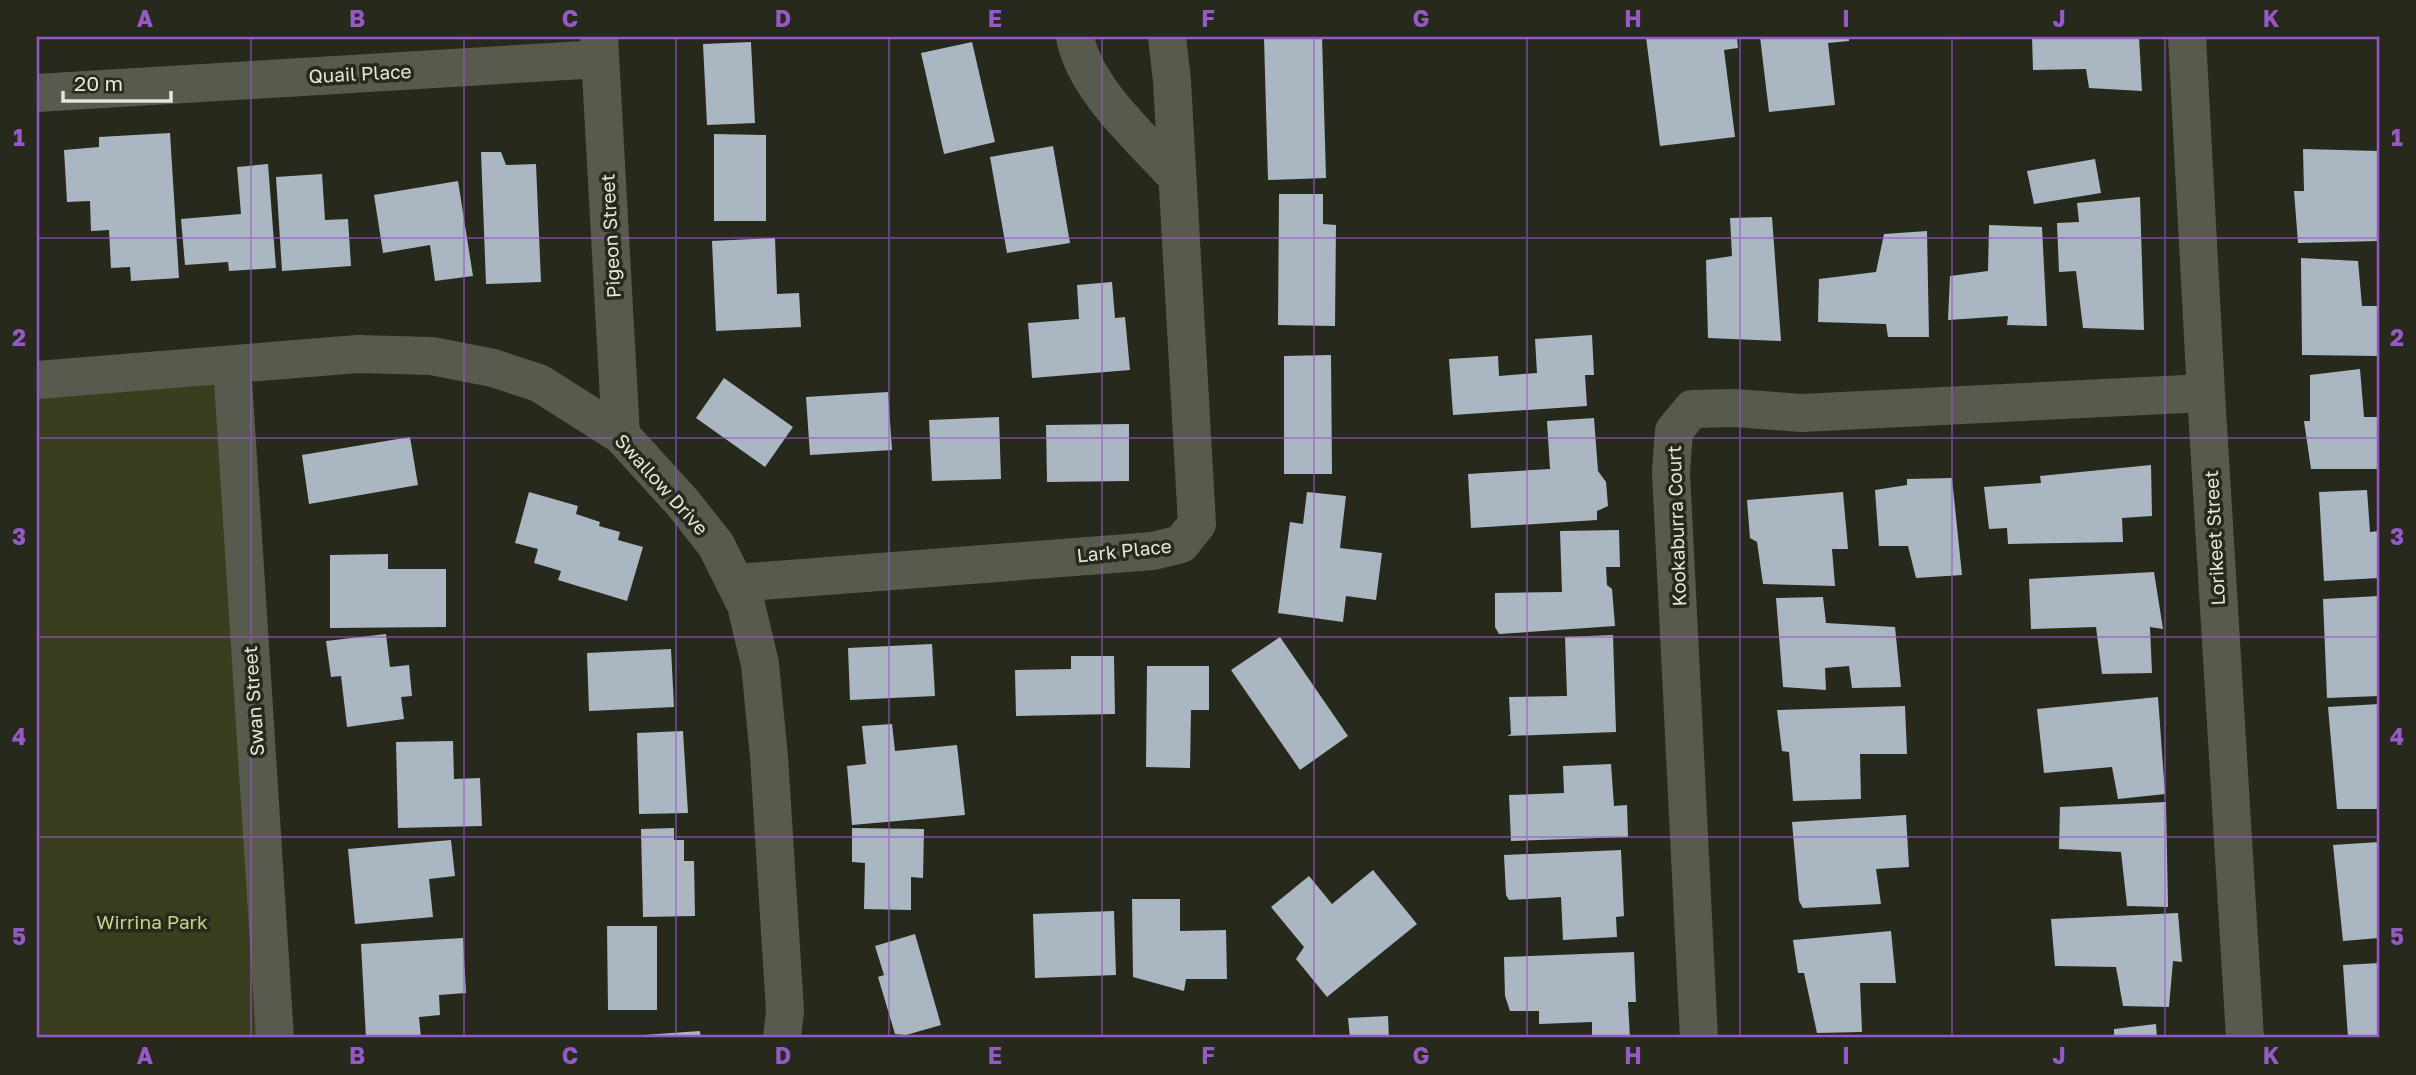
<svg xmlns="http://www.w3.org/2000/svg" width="2416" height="1075" viewBox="0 0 2416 1075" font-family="'Golos Text',sans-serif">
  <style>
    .green { fill: #3a3e1e }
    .building { fill: #aab7c2 }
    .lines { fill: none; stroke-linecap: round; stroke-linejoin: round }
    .minor { stroke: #575a4c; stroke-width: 38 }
    .grid { fill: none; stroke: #955ac6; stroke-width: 2; stroke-opacity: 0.55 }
    .labels { text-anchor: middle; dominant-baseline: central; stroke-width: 7; stroke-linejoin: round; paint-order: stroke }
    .street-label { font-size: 19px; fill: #e4e5dd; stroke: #27291c }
    .park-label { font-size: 19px; fill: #c9d385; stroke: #27291c }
    .neatline { fill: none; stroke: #955ac6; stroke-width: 2.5 }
    .grid-label { font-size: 23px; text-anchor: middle; font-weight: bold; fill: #955ac6 }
  </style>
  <rect width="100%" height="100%" fill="#27291c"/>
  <path class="green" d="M 232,364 L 275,1038 L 37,1038 L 37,380 Z"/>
  <path class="building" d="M 1322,37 L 1326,178 L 1268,180 L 1264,38 Z
    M 1646,37 L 1737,37 L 1738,48 L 1724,50 L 1735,137 L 1660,146 Z
    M 1760,37 L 1849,37 L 1849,41 L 1828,43 L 1835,105 L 1769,112 Z
    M 2032,37 L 2139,37 L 2142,91 L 2089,88 L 2086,69 L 2033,70 Z
    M 751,42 L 755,123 L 707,125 L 703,44 Z
    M 972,42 L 995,142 L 944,154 L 921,53 Z
    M 170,133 L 179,278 L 131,281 L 130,267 L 111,268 L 109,230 L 91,231 L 90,201 L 67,202 L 64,150 L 99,147 L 99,137 Z
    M 714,134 L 766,135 L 766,221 L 714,221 Z
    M 1053,146 L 1070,243 L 1007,253 L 990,157 Z
    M 2303,149 L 2379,151 L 2379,241 L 2298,243 L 2294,191 L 2304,191 Z
    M 481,152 L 501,152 L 506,165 L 536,164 L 541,282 L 486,284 Z
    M 2095,159 L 2101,193 L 2034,204 L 2027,171 Z
    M 268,164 L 276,268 L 229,271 L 228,262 L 185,265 L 181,219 L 241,214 L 237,167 Z
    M 322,174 L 325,220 L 348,219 L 351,266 L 282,271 L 276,177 Z
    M 458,181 L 473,276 L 435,281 L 430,245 L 383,253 L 374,195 Z
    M 1279,194 L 1323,194 L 1323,224 L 1336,225 L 1335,326 L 1278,325 Z
    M 2140,197 L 2144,330 L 2083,328 L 2076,271 L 2059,272 L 2057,223 L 2079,222 L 2077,203 Z
    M 1772,217 L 1781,341 L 1708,338 L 1706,260 L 1732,256 L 1730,218 Z
    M 1989,225 L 2042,227 L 2047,326 L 2007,325 L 2008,316 L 1948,320 L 1950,276 L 1988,271 Z
    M 1927,231 L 1929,337 L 1888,337 L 1886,324 L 1818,322 L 1819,279 L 1876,272 L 1884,234 Z
    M 775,238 L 777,294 L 799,293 L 801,327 L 716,331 L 712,241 Z
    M 2301,258 L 2358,261 L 2362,306 L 2379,306 L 2379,356 L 2302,355 Z
    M 1112,282 L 1115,318 L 1125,317 L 1130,370 L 1032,378 L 1028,323 L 1079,319 L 1077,285 Z
    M 1592,335 L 1594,375 L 1585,375 L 1587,406 L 1453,415 L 1449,359 L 1498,356 L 1499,376 L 1537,373 L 1535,339 Z
    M 1331,355 L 1332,474 L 1284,474 L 1284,356 Z
    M 2360,369 L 2364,417 L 2379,417 L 2379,469 L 2311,469 L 2304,421 L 2310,421 L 2310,375 Z
    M 724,378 L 793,427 L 765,467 L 696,418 Z
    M 888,392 L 892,450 L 810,455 L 806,397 Z
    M 999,417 L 1001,479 L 932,481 L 929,420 Z
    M 1594,418 L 1598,471 L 1606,482 L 1608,506 L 1597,511 L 1597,520 L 1471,528 L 1468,474 L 1550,469 L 1547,421 Z
    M 1129,424 L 1129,481 L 1047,482 L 1046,425 Z
    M 410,437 L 418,485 L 309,504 L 302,455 Z
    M 2151,465 L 2152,516 L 2122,518 L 2123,542 L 2008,544 L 2007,528 L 1989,529 L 1984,487 L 2041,483 L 2040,476 Z
    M 1952,478 L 1962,575 L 1916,578 L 1908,546 L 1879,546 L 1875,490 L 1907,485 L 1907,479 Z
    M 2367,490 L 2370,532 L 2379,531 L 2379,578 L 2324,581 L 2319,492 Z
    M 529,492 L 578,506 L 576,514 L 600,522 L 599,526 L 620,532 L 618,540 L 643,547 L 627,601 L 558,580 L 561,571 L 534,563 L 538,549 L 515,543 Z
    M 1307,492 L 1346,496 L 1340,548 L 1382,553 L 1376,600 L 1346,596 L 1343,622 L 1278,613 L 1290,522 L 1303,524 Z
    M 1843,492 L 1848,549 L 1832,549 L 1835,586 L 1763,584 L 1757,542 L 1750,538 L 1747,500 Z
    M 1619,530 L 1620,567 L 1606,567 L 1607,585 L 1612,589 L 1615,626 L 1499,634 L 1495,627 L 1495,593 L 1562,592 L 1560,531 Z
    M 388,554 L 388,569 L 446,569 L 446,627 L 330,628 L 330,555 Z
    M 2154,572 L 2163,629 L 2150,627 L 2152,673 L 2102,674 L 2096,627 L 2031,629 L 2029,579 Z
    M 2379,596 L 2379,696 L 2327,698 L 2323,599 Z
    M 1823,597 L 1826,623 L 1895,627 L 1901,687 L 1852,688 L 1849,666 L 1825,668 L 1826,690 L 1783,687 L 1776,598 Z
    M 386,634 L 390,667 L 409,665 L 412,696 L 401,697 L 404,719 L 347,727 L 341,676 L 331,677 L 326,641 Z
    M 1613,635 L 1616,732 L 1507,736 L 1511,734 L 1509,697 L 1567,696 L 1565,637 Z
    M 1280,637 L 1348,736 L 1300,770 L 1231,670 Z
    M 932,644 L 935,696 L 850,700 L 848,648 Z
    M 671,649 L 674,707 L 589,711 L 587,653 Z
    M 1071,656 L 1114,656 L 1115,714 L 1016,716 L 1015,670 L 1071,669 Z
    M 1147,666 L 1209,666 L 1209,710 L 1191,710 L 1190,768 L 1146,767 Z
    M 2158,697 L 2165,794 L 2118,799 L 2112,767 L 2044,773 L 2037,709 Z
    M 2379,704 L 2379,809 L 2337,809 L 2328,707 Z
    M 1905,706 L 1907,754 L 1860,754 L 1861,799 L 1793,801 L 1789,752 L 1782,751 L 1777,710 Z
    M 892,724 L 895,751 L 957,745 L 965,815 L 852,825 L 847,766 L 866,764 L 862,726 Z
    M 683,731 L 688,813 L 639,814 L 637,733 Z
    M 453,741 L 454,779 L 480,778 L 482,826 L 398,828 L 396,742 Z
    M 1611,764 L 1614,806 L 1627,805 L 1628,837 L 1511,841 L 1509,795 L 1564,793 L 1563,766 Z
    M 2166,802 L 2168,907 L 2127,906 L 2121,852 L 2059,849 L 2060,807 Z
    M 1906,815 L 1909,867 L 1876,869 L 1881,904 L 1803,908 L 1799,901 L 1792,822 Z
    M 674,828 L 674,840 L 684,840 L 684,861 L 694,861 L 695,916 L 643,917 L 641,829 Z
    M 852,828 L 924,829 L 923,878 L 911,877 L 911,910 L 864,909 L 865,863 L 852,862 Z
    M 451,840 L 455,876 L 429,879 L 433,917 L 355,924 L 348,849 Z
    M 2379,842 L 2379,938 L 2343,941 L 2333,845 Z
    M 1621,850 L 1624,916 L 1616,917 L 1617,937 L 1563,940 L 1561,897 L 1509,900 L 1506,895 L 1504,855 Z
    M 1373,870 L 1417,924 L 1327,997 L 1296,959 L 1304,947 L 1271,907 L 1309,876 L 1332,904 Z
    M 1132,899 L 1180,899 L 1180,931 L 1226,930 L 1227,979 L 1186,979 L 1184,991 L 1133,977 Z
    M 1114,911 L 1116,975 L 1035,978 L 1033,914 Z
    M 2178,913 L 2182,962 L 2173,961 L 2169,1007 L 2123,1006 L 2116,967 L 2055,966 L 2051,919 Z
    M 607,926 L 657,926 L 657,1010 L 608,1010 Z
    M 1891,931 L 1896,983 L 1860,983 L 1862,1032 L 1817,1033 L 1804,973 L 1798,973 L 1793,940 Z
    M 915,934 L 941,1025 L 906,1035 L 895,1034 L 878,977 L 884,975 L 875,946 Z
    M 463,938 L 466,993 L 439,995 L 440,1015 L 419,1017 L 421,1038 L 366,1038 L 361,944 Z
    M 1634,952 L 1636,1002 L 1628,1002 L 1630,1038 L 1592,1038 L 1592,1022 L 1539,1024 L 1539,1011 L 1510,1011 L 1505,996 L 1504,957 Z
    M 2379,963 L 2379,1038 L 2348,1038 L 2343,965 Z
    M 1388,1016 L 1389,1038 L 1350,1038 L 1348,1018 Z
    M 2156,1024 L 2157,1038 L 2114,1038 L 2114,1029 Z
    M 700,1031 L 701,1038 L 630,1038 L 630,1036 Z"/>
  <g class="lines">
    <path class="minor" d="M 599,37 L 621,435
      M 1075,37 C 1084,88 1143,140 1177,177
      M 2187,37 L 2206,393 L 2245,1038
      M 37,93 L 600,59
      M 232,364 L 275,1038
      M 37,380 L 358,354 L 432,356 L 493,368 L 539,383 L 621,435 L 682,502 L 716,545 L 746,605 L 760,664 L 769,757 L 785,1011 L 782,1038
      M 736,583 L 1153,551 L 1181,544 L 1197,524 L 1172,81 L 1167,37
      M 1699,1038 L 1671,472 L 1674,431 L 1692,409 L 1735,408 L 1801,413 L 2206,393"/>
  </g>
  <path class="grid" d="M 251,37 L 251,1038M 464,37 L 464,1038M 676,37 L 676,1038M 889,37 L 889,1038M 1102,37 L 1102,1038M 1314,37 L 1314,1038M 1527,37 L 1527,1038M 1740,37 L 1740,1038M 1952,37 L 1952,1038M 2165,37 L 2165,1038M 37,238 L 2379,238M 37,438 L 2379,438M 37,637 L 2379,637M 37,837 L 2379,837"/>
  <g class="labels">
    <g class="street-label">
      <text transform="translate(360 73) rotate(-3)">Quail Place</text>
      <text transform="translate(610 236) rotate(-93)">Pigeon Street</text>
      <text transform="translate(662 484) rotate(48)">Swallow Drive</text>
      <text transform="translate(1676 526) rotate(-92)">Kookaburra Court</text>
      <text transform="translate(2214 538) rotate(-93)">Lorikeet Street</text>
      <text transform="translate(1124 550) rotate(-6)">Lark Place</text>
      <text transform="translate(253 701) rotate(-94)">Swan Street</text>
    </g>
    <g class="park-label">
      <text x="152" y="921">Wirrina Park</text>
    </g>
  </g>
  <rect width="2416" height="1075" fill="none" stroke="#27291c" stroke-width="77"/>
  <path d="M63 91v10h108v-10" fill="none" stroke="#e4e5dd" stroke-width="3.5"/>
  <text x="74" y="91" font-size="21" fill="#e4e5dd" stroke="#27291c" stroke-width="5" paint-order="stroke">20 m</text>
  <rect x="38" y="38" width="2340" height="998" class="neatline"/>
  <g class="grid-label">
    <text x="145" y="27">A</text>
    <text x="357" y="27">B</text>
    <text x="570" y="27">C</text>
    <text x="783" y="27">D</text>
    <text x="995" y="27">E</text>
    <text x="1208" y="27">F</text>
    <text x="1421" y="27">G</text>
    <text x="1633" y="27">H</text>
    <text x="1846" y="27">I</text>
    <text x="2059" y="27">J</text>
    <text x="2271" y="27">K</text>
    <text x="19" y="146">1</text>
    <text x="2397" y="146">1</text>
    <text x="19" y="346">2</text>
    <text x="2397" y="346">2</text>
    <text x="19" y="545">3</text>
    <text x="2397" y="545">3</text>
    <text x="19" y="745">4</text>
    <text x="2397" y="745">4</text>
    <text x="19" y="945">5</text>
    <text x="2397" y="945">5</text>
    <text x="145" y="1064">A</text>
    <text x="357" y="1064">B</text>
    <text x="570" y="1064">C</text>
    <text x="783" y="1064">D</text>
    <text x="995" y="1064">E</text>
    <text x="1208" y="1064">F</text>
    <text x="1421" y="1064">G</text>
    <text x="1633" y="1064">H</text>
    <text x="1846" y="1064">I</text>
    <text x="2059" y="1064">J</text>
    <text x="2271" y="1064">K</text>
  </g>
</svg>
